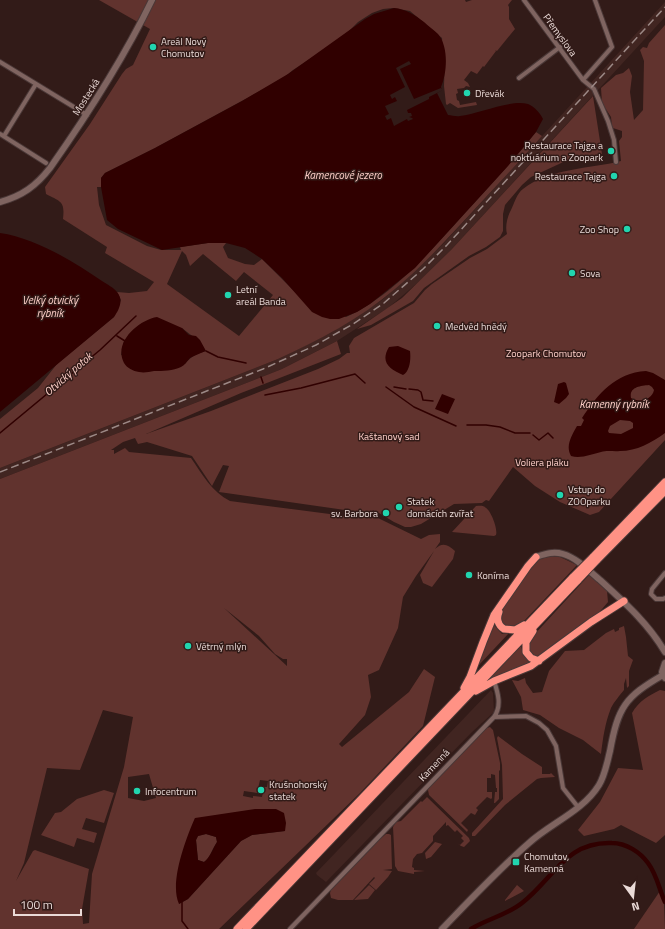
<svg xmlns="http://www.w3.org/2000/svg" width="665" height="929" viewBox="0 0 665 929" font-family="'Titillium Web',sans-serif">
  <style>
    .built { fill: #412521 }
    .green { fill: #61332e; fill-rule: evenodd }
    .water { fill: #300000; fill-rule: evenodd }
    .pier { fill: #321b18 }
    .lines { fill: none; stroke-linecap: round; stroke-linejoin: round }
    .stream { stroke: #300000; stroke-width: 1.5 }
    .canal { stroke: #300000; stroke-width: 4.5 }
    .street-casing { stroke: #4a3837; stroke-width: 6 }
    .secondary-casing { stroke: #4a3837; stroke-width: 8 }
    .highway-casing { stroke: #4a3837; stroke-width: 9 }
    .street { stroke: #7f6460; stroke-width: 4 }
    .secondary { stroke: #7f6460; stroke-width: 6 }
    .highway { stroke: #ff9285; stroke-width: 7 }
    .rail { stroke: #9c8986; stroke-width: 1.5; stroke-dasharray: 8 4; stroke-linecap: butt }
    .highway-bridge-casing { stroke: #4a3837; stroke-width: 9; stroke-linecap: butt }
    .highway-bridge { stroke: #ff9285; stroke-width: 7 }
    .poi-dot { fill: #21d5af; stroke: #321b18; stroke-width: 1.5 }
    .labels { text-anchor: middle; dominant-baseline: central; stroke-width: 3; stroke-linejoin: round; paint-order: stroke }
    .street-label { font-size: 10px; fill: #eadad7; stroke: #321b18 }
    .poi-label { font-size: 10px; fill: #eadad7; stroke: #321b18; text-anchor: start }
    .park-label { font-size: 10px; fill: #ffd0ca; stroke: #321b18 }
    .water-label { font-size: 11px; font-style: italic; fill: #fdcfc8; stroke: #321b18 }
  </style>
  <rect width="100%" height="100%" fill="#321b18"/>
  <path class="built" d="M 665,2 L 665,17 L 451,250 L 428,274 L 388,308 L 337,341 L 282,369 L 0,479 L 0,468 L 278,359 L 332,332 L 382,300 L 420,266 L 444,243 Z
    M 491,690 L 493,693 L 494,712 L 472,732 L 326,882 L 317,875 L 316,873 Z"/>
  <path class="green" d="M 99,0 L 465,0 L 466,2 L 472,0 L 512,0 L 508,5 L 509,7 L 509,19 L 515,29 L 497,51 L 495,50 L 496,51 L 484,67 L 483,66 L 477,74 L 471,71 L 464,80 L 468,83 L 470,87 L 466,86 L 464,88 L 457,89 L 458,93 L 456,94 L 457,100 L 459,101 L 460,105 L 476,102 L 477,105 L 458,108 L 450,103 L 447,105 L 446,104 L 444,86 L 445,55 L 443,54 L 442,38 L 410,11 L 393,8 L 383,9 L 372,13 L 358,22 L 342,38 L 293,70 L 282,79 L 155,148 L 105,173 L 101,178 L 101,187 L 97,187 L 99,205 L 106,225 L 147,246 L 161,250 L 181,250 L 180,247 L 208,243 L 226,243 L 223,247 L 228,258 L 245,264 L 254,265 L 262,259 L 295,292 L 346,317 C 390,298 431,251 463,215 C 488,188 513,161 536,132 L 542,136 C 520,161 497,185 474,210 C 449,237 424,265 395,289 C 360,319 319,340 278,359 L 0,468 L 0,419 L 38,388 L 57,364 L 114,317 L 121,300 L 117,292 L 129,293 L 147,291 L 154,282 L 105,253 L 107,247 L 63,219 C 65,201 61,202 46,194 L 45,187 L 90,124 L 122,74 L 126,69 L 133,65 L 150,29 ZM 182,251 L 186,255 L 190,266 L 203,254 L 236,281 L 244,272 L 273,295 L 239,336 L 167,284 ZM 182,328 C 191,336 202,340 205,351 C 197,354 190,357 185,364 L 121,355 L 124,341 Z
    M 665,25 L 665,440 L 599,512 L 590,515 L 560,502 L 535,486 L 513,467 L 489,501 L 486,500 L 482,503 L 454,504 L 421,524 L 411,527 L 405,527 L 394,522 L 379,513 L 345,510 L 219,492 L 229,466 L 223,465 L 212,486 L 192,456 L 147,442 L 138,444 L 135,438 L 123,442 L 111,450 L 114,450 L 114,454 L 125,448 L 129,452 L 191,458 C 202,474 212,492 230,501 L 345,516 L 378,518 L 421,539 L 429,535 L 440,534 L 440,542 L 435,549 C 442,542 448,544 455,551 L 453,559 L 432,587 L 423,583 L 420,575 L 434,551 L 416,576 L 403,597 L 398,628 L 379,670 L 368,675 L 371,697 L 365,715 L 339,744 L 342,747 L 409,692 L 424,669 L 435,677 L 423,726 L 360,793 L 219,929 L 0,929 L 0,479 L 282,369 L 337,341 L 341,354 L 241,393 L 146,434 L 211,411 L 318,369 L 339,359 L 347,353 L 350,353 L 349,346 L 354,338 L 414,303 L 425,290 L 432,284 L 470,258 L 487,249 L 507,234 C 505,227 507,217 511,210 C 514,204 517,193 523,189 C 550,168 589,169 621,161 L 619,141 L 622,137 L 622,131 L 613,128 L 612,126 L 611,117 L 602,103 L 601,88 L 616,75 L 623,73 L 629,68 L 632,76 L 630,92 L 634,120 L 643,110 L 644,61 L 640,50 L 643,47 L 647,48 L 649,43 ZM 224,608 L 259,636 L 275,654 L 283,659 L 287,659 L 287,666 ZM 103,710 L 133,717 L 124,767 L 92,874 L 89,923 L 83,924 L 82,909 L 89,869 L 35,850 L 33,851 L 16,881 L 24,863 L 47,768 L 80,770 ZM 149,774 L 156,798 L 144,801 L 128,798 L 128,777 ZM 260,780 L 268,781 L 267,787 L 264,787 L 262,797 L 253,796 L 253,798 L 243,796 L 244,791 L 257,793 ZM 195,818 L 285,831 L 252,835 L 241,841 L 188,899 L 179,904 Z
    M 593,96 L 602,154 L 572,158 L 531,177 L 522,185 L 505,205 L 503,214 L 503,231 L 500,237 L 486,247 L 469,256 L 431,283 L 424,288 L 413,301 L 371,325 L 357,329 L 402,298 L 451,250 Z
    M 476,506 C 480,506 483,505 486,508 C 491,511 498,529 496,535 L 494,536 L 452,532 Z
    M 551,556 L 560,557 L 577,565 L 525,620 L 513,627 L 504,626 L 499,616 L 500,613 L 530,568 L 537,560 Z
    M 589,575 L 607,591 L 608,602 L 597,615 L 541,656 L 533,656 L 529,651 L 529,643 L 533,636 Z
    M 494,625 L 502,634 L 509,633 L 478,666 Z
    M 624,626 L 626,637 L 628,656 L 633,660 L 629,671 L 629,686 L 627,688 L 626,678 L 624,684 L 624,690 C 620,695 614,702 611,708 C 605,723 603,738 601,754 L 583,740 L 559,728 L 540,715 L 523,710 L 521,697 L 512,680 L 518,681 L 525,678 L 526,683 L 533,693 L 542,692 L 549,671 L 565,651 L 584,650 L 606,633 L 614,629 L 615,632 L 619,630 L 619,628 Z
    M 520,647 L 521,647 L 524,654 L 531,662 L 492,678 L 491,677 Z
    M 660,690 L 665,691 L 665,835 L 656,843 L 621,825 L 614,829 L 584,836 L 578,830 L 600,802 L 618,768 L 643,770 L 632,713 C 639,701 648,696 660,690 Z
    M 490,727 L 493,730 L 500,763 L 500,770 L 499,771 L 499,799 L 495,803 L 494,803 L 495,792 L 497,792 L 497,788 L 496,788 L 495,775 L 491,774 L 491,778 L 487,778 L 487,792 L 492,792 L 492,798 L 491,799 L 487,797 L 476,808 L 478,810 L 475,815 L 471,813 L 461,823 L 468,830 L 467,832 L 429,795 L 428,790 L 427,790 L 487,728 Z
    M 498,736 L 522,754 L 542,767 L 542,774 L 550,774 L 551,773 L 555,777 L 541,778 L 537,779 L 505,805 L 475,836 L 472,836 L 472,833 L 503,799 L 502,765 L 497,738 Z
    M 104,790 L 114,793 L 104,823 L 86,818 L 82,829 L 97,833 L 94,843 L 77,838 L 74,847 L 41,835 L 55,813 L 61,812 L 77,799 Z
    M 427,797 L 469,838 L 470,841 L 464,847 L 461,846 L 457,843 L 460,845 L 464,841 L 461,838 L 463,836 L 457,830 L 455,832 L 448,825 L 446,826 L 446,822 L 433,836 L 433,841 L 422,853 L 417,854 L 413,859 L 412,867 L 414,868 L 414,870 L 425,871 L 414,872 L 414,874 L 398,871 L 395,866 L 393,827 L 396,822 L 401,821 L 421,801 L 422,802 Z
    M 206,834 L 216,837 L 217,842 C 212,849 210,858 204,862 L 198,860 L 196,840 L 198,836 Z
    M 386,834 L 389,834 L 391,835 L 392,869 L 383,870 L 392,871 L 388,877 L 376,890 L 369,884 L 375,878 L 374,877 L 353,900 L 338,900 L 331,898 L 330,893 L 331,890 L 380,839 Z
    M 435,842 L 442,844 L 431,857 L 426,859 L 425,853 Z
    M 369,885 L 375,890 L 368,899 L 354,900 Z
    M 517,885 L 524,891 L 505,901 L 505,900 Z
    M 660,891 L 664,902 L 665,929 L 634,929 Z"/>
  <path class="water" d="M 394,8 C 406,9 415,15 424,22 C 428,26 434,30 438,34 C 449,47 447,73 441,87 L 442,90 L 437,93 L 448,115 C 452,115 456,117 460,116 C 478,114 511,99 528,104 C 535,107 540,113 543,119 L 536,132 L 508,166 L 415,268 L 370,304 L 357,312 L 339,319 L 330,319 L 322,317 L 312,312 L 282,278 L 262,259 L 245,248 L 226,243 L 208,243 L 162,250 L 118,229 L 107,220 L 101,187 L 101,178 L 105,173 L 155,148 L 242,101 L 288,74 L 365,19 L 374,14 Z
    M 0,233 C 35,238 73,261 102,281 C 107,284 114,288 117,292 C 124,300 119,310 114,317 L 0,412 Z
    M 157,317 L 182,328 L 189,335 L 196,336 L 200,340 L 206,351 C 201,353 195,355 190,358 C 187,361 185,365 181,367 C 173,371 163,371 154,371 C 149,372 144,373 139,372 C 133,371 127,368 124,363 C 113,342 139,320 157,317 Z
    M 398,346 L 410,351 C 411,359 410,371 403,375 C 389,369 380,362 389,347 Z
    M 646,371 L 653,373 L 665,380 L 665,433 C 651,443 637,451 620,451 C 614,452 608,450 601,452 C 592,454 581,459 571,456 C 565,446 572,435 577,426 L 581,426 L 584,420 L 582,418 C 598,394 615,373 646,371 ZM 649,385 L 652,387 L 654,390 C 652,400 639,403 631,398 C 629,387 640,386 649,385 ZM 620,420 L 630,421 L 633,423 L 633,428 L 621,434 L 609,433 L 608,431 L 610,426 Z
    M 564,382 L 566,383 L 569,394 L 566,398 L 559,404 L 554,402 L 558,384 Z
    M 442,394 L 455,399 L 448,414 L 435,409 Z
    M 255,809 L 276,809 L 284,813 L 286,823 L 285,831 L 252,835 L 241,841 L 188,899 L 179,904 C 169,883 186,838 195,818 ZM 206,834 L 216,837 L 217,842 C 213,848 210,858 204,862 L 198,860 L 196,840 L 198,836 Z"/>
  <path class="pier" d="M 409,61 L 411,64 L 400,69 L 414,99 L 441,88 L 443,90 L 429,97 L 429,99 L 407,110 L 408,113 L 411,113 L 412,116 L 409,117 L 412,118 L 413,119 L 408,121 L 407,119 L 394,126 L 391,118 L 387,120 L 385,116 L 389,114 L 385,106 L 397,101 L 395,97 L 392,99 L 390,95 L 405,87 L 396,68 Z"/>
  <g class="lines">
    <path class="stream" d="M 117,336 L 125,341
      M 206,351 L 218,357 L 246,363
      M 261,377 L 263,383
      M 386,387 L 414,407 L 456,426
      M 394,387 L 406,389
      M 409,389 L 418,390 L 421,392 L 423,400 L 433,401
      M 265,395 L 301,388 L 355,374 L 365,383
      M 467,425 L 486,425 L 500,427 L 515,433 L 530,433
      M 0,433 L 100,350 L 136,316
      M 533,435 L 539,440 L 548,433 L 553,438
      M 182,901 L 182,921 L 188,929"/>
    <path class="canal" d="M 471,929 C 487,919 507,915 522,903 C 554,878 566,841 612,843 C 626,843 640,852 648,863 C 657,875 659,889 665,902"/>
    <g class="street-casing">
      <path id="street" d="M 524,0 L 583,80 L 594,89 L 608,121 L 614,140 L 616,162
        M 0,62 L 87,115
        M 519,78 L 560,47
        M 583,80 L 612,47 L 595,0
        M 0,134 L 46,163
        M 4,136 L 36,84
        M 665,573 L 652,589 L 651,594 L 656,599 L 663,599 L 665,598
        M 494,681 C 498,693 502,706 494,717
        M 290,929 L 494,717 L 526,716 L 539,723 L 547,730 L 556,746 L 563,788 L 578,807"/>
    </g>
    <g class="secondary-casing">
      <path id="secondary" d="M 0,202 C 22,196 36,186 50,168 C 88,114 123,60 152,0
        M 536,557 C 545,554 553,551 563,554 C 577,558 589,571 600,580 C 624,602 648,623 665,652
        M 665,663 L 662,672 L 665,678
        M 442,929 C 470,900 498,870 529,843 C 551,823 583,811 599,785 C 605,775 607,763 610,751 C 618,707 625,697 663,675"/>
    </g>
    <g class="highway-casing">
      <path id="highway" d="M 592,558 L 665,482
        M 596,561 L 665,491
        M 499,612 C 496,619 498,625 504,629 L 515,630 L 524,625
        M 533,631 L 526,642 L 526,652 L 531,658 L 539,661
        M 464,688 L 470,677 L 483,642 L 494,615 L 528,566 L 536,557
        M 476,691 L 494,681 L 531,666 L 591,622 L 624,601
        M 237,929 L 573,577
        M 246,929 L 578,580"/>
    </g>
    <use href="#street" class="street"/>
    <use href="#secondary" class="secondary"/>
    <use href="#highway" class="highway"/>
    <path class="rail" d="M 0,472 L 263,369 L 316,345 L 353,324 L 384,303 L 423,269 L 447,245 L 665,7"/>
    <g class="highway-bridge-casing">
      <path id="highway-bridge" d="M 573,577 L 592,558
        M 578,580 L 596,561"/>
    </g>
    <use href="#highway-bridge" class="highway-bridge"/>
  </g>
  <g class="poi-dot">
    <circle cx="153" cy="47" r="4"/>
    <circle cx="467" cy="93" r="4"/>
    <circle cx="611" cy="151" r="4"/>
    <circle cx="614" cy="176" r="4"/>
    <circle cx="627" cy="229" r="4"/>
    <circle cx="572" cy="273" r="4"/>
    <circle cx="228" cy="295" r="4"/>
    <circle cx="437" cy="326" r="4"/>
    <circle cx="560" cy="495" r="4"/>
    <circle cx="399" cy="507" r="4"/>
    <circle cx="386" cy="513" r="4"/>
    <circle cx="469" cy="575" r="4"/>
    <circle cx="188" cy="646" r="4"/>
    <circle cx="261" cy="790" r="4"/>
    <circle cx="137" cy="791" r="4"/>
    <rect x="512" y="858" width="8" height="8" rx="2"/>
  </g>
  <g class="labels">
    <g class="street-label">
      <text transform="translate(560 35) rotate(54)">Přemyslova</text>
      <text transform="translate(86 97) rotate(-58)">Mostecká</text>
      <text transform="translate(434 765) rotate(-47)">Kamenná</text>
    </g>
    <g class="poi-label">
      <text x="161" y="41">Areál Nový<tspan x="161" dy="12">Chomutov</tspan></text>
      <text x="475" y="93">Dřevák</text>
      <text x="603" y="145" text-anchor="end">Restaurace Tajga a<tspan x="603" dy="12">noktuárium a Zoopark</tspan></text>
      <text x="606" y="176" text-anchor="end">Restaurace Tajga</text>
      <text x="619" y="229" text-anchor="end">Zoo Shop</text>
      <text x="580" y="273">Sova</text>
      <text x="236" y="289">Letní<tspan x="236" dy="12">areál Banda</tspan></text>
      <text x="445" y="326">Medvěd hnědý</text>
      <text x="568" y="489">Vstup do<tspan x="568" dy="12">ZOOparku</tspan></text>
      <text x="407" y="501">Statek<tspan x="407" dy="12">domácích zvířat</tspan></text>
      <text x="378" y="513" text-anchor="end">sv. Barbora</text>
      <text x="477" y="575">Konírna</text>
      <text x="196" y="646">Větrný mlýn</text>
      <text x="269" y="784">Krušnohorský<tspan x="269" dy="12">statek</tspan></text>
      <text x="145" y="791">Infocentrum</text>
      <text x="524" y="856">Chomutov,<tspan x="524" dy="12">Kamenná</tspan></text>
    </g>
    <g class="park-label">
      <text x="546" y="353">Zoopark Chomutov</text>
      <text x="389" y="436">Kaštanový sad</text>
      <text x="542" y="462">Voliera pláku</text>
    </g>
    <g class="water-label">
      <text x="343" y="175">Kamencové jezero</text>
      <text x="50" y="300">Velký otvický<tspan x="50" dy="13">rybník</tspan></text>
      <text transform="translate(68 374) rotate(-41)">Otvický potok</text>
      <text x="614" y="404">Kamenný rybník</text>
    </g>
  </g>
  <g transform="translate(633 897) rotate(165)" stroke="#321b18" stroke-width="3" paint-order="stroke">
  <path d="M0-3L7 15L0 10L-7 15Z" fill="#eadad7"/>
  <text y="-6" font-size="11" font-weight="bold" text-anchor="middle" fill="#eadad7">N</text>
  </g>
  <path d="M14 909v6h67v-6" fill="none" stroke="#eadad7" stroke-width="2"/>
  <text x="20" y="909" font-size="12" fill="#eadad7" stroke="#321b18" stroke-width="3" paint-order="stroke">100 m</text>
</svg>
